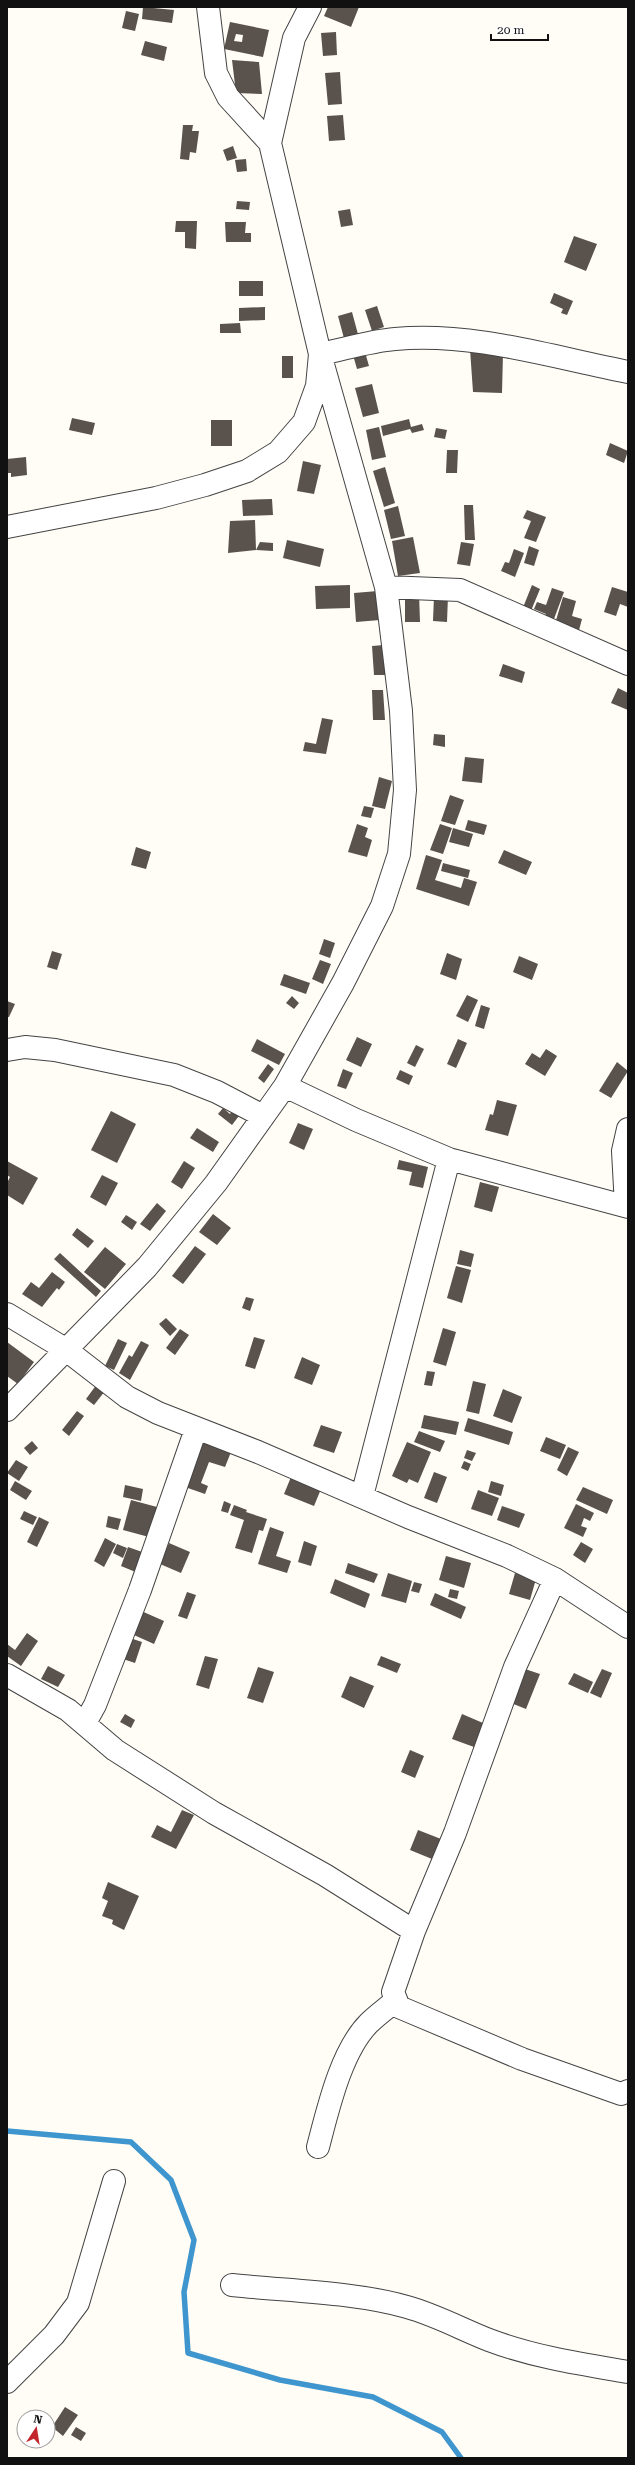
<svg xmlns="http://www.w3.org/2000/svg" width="635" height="2465" viewBox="0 0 635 2465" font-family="'Roboto Serif',serif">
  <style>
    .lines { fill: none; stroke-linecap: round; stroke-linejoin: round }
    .stream { stroke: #3f96cf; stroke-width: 5.5 }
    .building { fill: #5a524d; fill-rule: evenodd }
    .minor-casing { stroke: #444; stroke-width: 24 }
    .minor { stroke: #fff; stroke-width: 22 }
  </style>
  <rect width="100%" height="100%" fill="#fffdf5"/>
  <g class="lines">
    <path class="stream" d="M 7,2131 L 131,2142 L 171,2180 L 194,2240 L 184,2292 L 188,2353 L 280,2380 L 373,2397 L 442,2432 L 461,2458"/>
  </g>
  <path class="building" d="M 143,7 L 174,10 L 172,23 L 142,19 Z
    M 328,7 L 359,7 L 351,27 L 324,16 Z
    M 126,11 L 139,14 L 135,31 L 122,28 Z
    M 230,22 L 269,30 L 263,57 L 224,49 ZM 236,34 L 243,35 L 242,42 L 234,41 Z
    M 336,32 L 337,55 L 323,56 L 321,33 Z
    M 145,41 L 167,47 L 164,61 L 141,55 Z
    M 232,60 L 259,62 L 262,94 L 236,93 Z
    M 340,72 L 342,104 L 328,105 L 325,73 Z
    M 343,115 L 345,140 L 329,141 L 327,116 Z
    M 183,125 L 193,125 L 192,131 L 199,131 L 196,153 L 190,152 L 189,160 L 180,159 Z
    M 233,146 L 237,158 L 227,161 L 223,150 Z
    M 246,159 L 247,171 L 237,172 L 235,160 Z
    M 237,201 L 250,202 L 249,210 L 236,209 Z
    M 350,209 L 353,225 L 341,227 L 338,211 Z
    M 176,221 L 197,221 L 196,249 L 185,248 L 185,232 L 175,232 Z
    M 225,222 L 246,222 L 245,233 L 251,233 L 251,242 L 226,242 Z
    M 574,236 L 597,244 L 586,271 L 564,262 Z
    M 239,281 L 263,281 L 263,296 L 239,296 Z
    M 554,293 L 573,301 L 567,315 L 561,313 L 563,309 L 550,303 Z
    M 377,306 L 384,327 L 372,331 L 365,310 Z
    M 265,307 L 265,320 L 239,321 L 239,308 Z
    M 352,312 L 359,338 L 345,342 L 338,316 Z
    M 240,323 L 241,333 L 220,333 L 220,324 Z
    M 470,349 L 503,353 L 502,393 L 473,392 Z
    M 365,352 L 369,366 L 357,369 L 353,355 Z
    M 282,356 L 293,356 L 293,378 L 282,378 Z
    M 372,384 L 379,413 L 363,417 L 355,388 Z
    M 72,418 L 95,423 L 92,435 L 69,430 Z
    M 409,419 L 411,427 L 422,424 L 424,430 L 412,433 L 410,429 L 383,436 L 381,426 Z
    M 211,420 L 232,420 L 232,446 L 211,446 Z
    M 379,427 L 386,457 L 372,460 L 366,430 Z
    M 436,428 L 447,430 L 445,439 L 434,437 Z
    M 610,443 L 628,451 L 624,463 L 606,455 Z
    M 447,450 L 458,450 L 457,473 L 446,473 Z
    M 26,457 L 27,475 L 11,477 L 11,473 L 7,473 L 7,459 Z
    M 303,461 L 321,465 L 314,494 L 297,491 Z
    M 385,467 L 395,503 L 384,507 L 373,471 Z
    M 272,499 L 273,515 L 243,516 L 242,500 Z
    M 464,505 L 473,505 L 475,540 L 465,540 Z
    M 398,506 L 405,536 L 391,539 L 384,510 Z
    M 527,510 L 546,517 L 536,542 L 524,538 L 531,521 L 523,518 Z
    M 255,520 L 256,550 L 228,553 L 230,521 Z
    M 413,537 L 420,573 L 398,576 L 392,541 Z
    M 287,540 L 324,549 L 320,567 L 283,558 Z
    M 260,542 L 273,543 L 273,551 L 256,550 Z
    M 461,542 L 474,544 L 470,566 L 457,564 Z
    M 529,546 L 539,550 L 534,566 L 524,563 Z
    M 514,549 L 524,553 L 515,577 L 501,571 L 505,562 L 509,563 Z
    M 350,585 L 350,608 L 316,609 L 315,586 Z
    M 532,585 L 540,589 L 528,618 L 520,615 Z
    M 612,587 L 628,592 L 628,607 L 620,604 L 616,616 L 604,612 Z
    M 552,588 L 564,592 L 551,627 L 542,624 L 546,614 L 534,609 L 537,602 L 546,605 Z
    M 378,591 L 380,620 L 356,622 L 354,593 Z
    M 405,592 L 419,593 L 420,622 L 405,622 Z
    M 434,596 L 448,596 L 447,622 L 433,621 Z
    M 563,597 L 576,601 L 572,616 L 582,619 L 578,634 L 554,627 Z
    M 384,645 L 386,675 L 374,675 L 372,646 Z
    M 503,664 L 525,672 L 522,683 L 499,676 Z
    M 618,688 L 628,693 L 628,710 L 611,703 Z
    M 372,690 L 383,690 L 385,720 L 373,720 Z
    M 322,718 L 333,720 L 326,754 L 303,751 L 305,742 L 316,744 Z
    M 434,734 L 445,735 L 445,747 L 433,745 Z
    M 465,757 L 484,759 L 482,783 L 462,781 Z
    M 379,777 L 392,781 L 385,809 L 372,806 Z
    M 450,795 L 464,800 L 455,825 L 441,821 Z
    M 364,806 L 374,808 L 371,818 L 361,816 Z
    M 468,820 L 487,825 L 484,835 L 465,830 Z
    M 357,824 L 368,828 L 365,837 L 372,840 L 367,857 L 348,852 Z
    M 440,824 L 452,828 L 443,854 L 430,850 Z
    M 453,828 L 473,834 L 469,847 L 449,842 Z
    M 136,847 L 151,852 L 146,869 L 131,865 Z
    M 504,850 L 532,862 L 526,875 L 498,863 Z
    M 426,855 L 442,860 L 435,880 L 461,888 L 464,878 L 477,882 L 469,906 L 416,889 Z
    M 443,863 L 470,870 L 468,878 L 441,871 Z
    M 324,939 L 335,943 L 330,958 L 319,954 Z
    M 52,951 L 62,954 L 57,970 L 47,967 Z
    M 447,953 L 462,959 L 456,980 L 440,974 Z
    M 519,956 L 538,964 L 532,980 L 513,972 Z
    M 320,960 L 331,964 L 323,984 L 312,979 Z
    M 284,974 L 310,983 L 306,994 L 280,985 Z
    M 467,995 L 478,1000 L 468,1022 L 456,1016 Z
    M 292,996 L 299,1003 L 294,1009 L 286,1003 Z
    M 7,1001 L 15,1004 L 9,1017 L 7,1017 Z
    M 481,1005 L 490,1008 L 484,1029 L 475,1026 Z
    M 357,1037 L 372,1044 L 361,1067 L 346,1060 Z
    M 257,1039 L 285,1054 L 279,1065 L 251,1051 Z
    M 458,1039 L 467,1043 L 456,1068 L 447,1064 Z
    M 416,1045 L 424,1049 L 415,1067 L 407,1063 Z
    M 546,1049 L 557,1056 L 545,1076 L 525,1064 L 532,1053 L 540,1058 Z
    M 617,1062 L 628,1071 L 611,1098 L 599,1091 Z
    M 268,1064 L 274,1069 L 264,1083 L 258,1078 Z
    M 343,1069 L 353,1073 L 346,1089 L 337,1086 Z
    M 400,1070 L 413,1076 L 409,1085 L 396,1079 Z
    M 497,1100 L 517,1105 L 508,1136 L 485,1130 L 490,1114 L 493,1115 Z
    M 235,1107 L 242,1112 L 232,1125 L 218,1114 L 223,1108 L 230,1114 Z
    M 111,1111 L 136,1124 L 117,1163 L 91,1150 Z
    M 298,1123 L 313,1129 L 304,1150 L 289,1143 Z
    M 197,1128 L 219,1142 L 213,1152 L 190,1138 Z
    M 399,1160 L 428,1167 L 423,1188 L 409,1185 L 412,1172 L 397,1169 Z
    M 7,1161 L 38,1178 L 23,1205 L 7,1195 L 7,1183 L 10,1177 L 7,1175 Z
    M 184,1161 L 195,1168 L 182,1189 L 171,1182 Z
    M 102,1175 L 118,1183 L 106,1206 L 90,1197 Z
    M 480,1182 L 499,1187 L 492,1212 L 474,1207 Z
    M 157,1203 L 166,1211 L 150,1231 L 140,1224 Z
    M 213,1214 L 231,1228 L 217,1245 L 199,1232 Z
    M 126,1215 L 137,1222 L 132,1230 L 121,1222 Z
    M 77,1228 L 94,1241 L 88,1248 L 72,1235 Z
    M 195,1246 L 206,1254 L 183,1284 L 172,1276 Z
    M 105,1247 L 126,1264 L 105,1289 L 84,1272 Z
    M 460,1250 L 474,1254 L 471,1267 L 457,1264 Z
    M 60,1253 L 101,1291 L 96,1297 L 54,1259 Z
    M 456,1266 L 471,1270 L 462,1303 L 447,1298 Z
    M 52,1272 L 65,1282 L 59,1290 L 57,1288 L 42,1307 L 22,1294 L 31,1282 L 39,1288 Z
    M 246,1297 L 254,1299 L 250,1311 L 242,1308 Z
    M 166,1318 L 177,1329 L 170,1336 L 159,1324 Z
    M 443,1328 L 456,1332 L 446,1366 L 433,1362 Z
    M 180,1329 L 189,1335 L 175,1355 L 166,1348 Z
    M 254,1337 L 265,1340 L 255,1369 L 245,1366 Z
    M 118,1339 L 127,1343 L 114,1370 L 105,1366 Z
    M 141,1341 L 149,1345 L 130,1380 L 119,1373 L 129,1355 L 132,1357 Z
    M 7,1342 L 34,1362 L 18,1384 L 7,1376 Z
    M 302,1357 L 320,1365 L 312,1385 L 294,1378 Z
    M 427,1371 L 435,1372 L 432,1386 L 424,1385 Z
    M 473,1381 L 486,1384 L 479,1414 L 466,1411 Z
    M 97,1384 L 105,1391 L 94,1405 L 86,1399 Z
    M 503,1389 L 522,1397 L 512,1423 L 493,1416 Z
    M 77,1411 L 84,1416 L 69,1436 L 62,1430 Z
    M 424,1415 L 459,1422 L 456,1435 L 421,1428 Z
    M 468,1418 L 513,1432 L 509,1445 L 464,1431 Z
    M 321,1425 L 342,1432 L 334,1453 L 313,1446 Z
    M 419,1431 L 445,1441 L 440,1452 L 414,1442 Z
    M 546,1437 L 566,1445 L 560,1459 L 540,1451 Z
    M 32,1441 L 38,1448 L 30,1455 L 24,1448 Z
    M 201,1442 L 231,1452 L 225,1467 L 209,1462 L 201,1483 L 208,1486 L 205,1494 L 185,1487 Z
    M 407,1442 L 431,1452 L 418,1483 L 409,1479 L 407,1483 L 392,1476 Z
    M 568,1447 L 579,1452 L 567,1476 L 557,1470 Z
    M 467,1450 L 476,1453 L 472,1461 L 464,1458 Z
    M 16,1460 L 28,1467 L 19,1481 L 7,1473 Z
    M 464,1461 L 471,1464 L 468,1471 L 461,1468 Z
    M 434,1472 L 447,1477 L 437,1503 L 424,1498 Z
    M 291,1477 L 321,1489 L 314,1506 L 284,1494 Z
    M 15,1481 L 32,1491 L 26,1500 L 10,1490 Z
    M 491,1481 L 504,1485 L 501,1496 L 488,1492 Z
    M 125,1485 L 143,1489 L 141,1501 L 123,1497 Z
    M 583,1487 L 613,1500 L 607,1514 L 576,1500 Z
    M 478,1490 L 499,1498 L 492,1516 L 471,1509 Z
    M 131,1500 L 157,1507 L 149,1537 L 123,1530 Z
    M 224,1501 L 231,1504 L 228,1513 L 221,1511 Z
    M 576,1504 L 594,1513 L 590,1521 L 584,1518 L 581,1526 L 587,1528 L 583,1537 L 564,1528 Z
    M 234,1505 L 247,1510 L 246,1512 L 267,1519 L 263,1531 L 259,1530 L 252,1553 L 235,1548 L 244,1520 L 230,1515 Z
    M 502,1506 L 525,1514 L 519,1528 L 497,1520 Z
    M 24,1511 L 37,1517 L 33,1525 L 20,1519 Z
    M 108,1516 L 121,1519 L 118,1530 L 106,1527 Z
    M 39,1517 L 49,1522 L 37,1547 L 27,1542 Z
    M 270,1527 L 284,1532 L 276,1556 L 291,1561 L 287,1573 L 258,1564 Z
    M 105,1538 L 116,1544 L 104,1567 L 94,1561 Z
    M 304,1541 L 317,1546 L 311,1566 L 298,1562 Z
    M 581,1542 L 593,1549 L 585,1563 L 573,1555 Z
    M 169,1543 L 190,1552 L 181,1573 L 160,1564 Z
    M 117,1544 L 127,1548 L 123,1558 L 113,1553 Z
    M 128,1547 L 145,1553 L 138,1573 L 121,1566 Z
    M 446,1556 L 471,1563 L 464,1588 L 439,1580 Z
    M 348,1563 L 378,1574 L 374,1583 L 345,1573 Z
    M 388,1573 L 412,1581 L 406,1603 L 381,1596 Z
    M 515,1573 L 536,1579 L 530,1600 L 509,1594 Z
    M 335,1579 L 370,1594 L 365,1608 L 330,1593 Z
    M 414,1582 L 422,1584 L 419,1593 L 411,1591 Z
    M 450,1589 L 459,1591 L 457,1599 L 448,1597 Z
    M 187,1592 L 196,1595 L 187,1619 L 178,1616 Z
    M 435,1593 L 466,1607 L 461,1619 L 430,1605 Z
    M 139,1610 L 164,1621 L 154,1644 L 134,1635 Z
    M 27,1633 L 38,1641 L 21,1666 L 7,1656 L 7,1644 L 15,1650 Z
    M 130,1638 L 142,1642 L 135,1663 L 123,1659 Z
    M 205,1656 L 218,1659 L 209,1689 L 196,1685 Z
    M 381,1656 L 401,1664 L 397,1673 L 377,1665 Z
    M 48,1666 L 65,1675 L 58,1687 L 41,1679 Z
    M 258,1667 L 274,1672 L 263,1703 L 247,1698 Z
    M 525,1669 L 540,1674 L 526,1709 L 511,1703 Z
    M 602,1669 L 612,1673 L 601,1698 L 590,1693 Z
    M 574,1673 L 593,1682 L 588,1693 L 568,1684 Z
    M 350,1676 L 374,1686 L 364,1708 L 341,1697 Z
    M 125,1714 L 135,1720 L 131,1728 L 120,1722 Z
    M 462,1714 L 483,1723 L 474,1747 L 452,1739 Z
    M 410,1750 L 424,1756 L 415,1778 L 401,1772 Z
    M 182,1810 L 194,1815 L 176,1849 L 151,1837 L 157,1825 L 171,1832 Z
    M 418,1830 L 441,1839 L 432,1859 L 410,1850 Z
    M 108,1882 L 139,1896 L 124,1930 L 112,1924 L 113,1920 L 102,1916 L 108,1901 L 102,1898 Z
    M 65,2407 L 78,2415 L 63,2436 L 52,2427 Z
    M 76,2427 L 86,2433 L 81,2441 L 71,2435 Z"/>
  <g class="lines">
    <g class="minor-casing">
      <path id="minor" d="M 208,7 L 216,73 L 228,97 L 270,143
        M 7,527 L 156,498 L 205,485 L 247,471 L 278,452 L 304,422 L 317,386 L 320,354 L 270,143 L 294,38 L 310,7
        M 386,587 L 460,590 L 628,664
        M 7,1050 L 25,1047 L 55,1050 L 174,1075 L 217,1092 L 263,1116
        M 285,1086 L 356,1120 L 449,1159 L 628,1207
        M 626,1206 L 623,1151 L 628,1129
        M 7,1314 L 65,1349 L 127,1397 L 158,1413 L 258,1452 L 408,1517 L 507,1556 L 555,1579 L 628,1627
        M 7,1410 L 147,1267 L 216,1183 L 285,1086 L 343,983 L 382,906 L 399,854 L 405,790 L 401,711 L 386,587 L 320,354 C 345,349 370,341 395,339 C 474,332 551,357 628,372
        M 362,1496 L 449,1159
        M 555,1579 L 515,1667 L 455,1833 L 414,1931 L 393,1992 L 399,2007 L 522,2059 L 621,2094 L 628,2091
        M 7,1675 L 68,1710 L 115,1750 L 214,1813 L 325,1875 L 414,1931
        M 85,1723 L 95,1705 L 140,1590 L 196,1429
        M 318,2147 C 328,2109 341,2051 369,2023 C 377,2015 387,2008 395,2001
        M 232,2285 C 287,2291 355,2292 407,2307 C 436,2315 461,2329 489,2340 C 534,2357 581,2364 628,2372
        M 7,2382 L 54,2335 L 78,2303 L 114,2181"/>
    </g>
    <use href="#minor" class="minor"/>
  </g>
  <rect width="635" height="2465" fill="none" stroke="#111111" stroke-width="16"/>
  <g transform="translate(36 2429) rotate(12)"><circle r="19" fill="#ffffff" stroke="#a0a0a0"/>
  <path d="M0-3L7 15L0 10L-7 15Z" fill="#c4262e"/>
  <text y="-6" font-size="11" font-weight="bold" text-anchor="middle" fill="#111111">N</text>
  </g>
  <path d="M491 34v6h57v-6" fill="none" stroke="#111111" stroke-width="2"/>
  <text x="497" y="34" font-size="12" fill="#111111" stroke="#ffffff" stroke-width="3" paint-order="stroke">20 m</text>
</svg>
